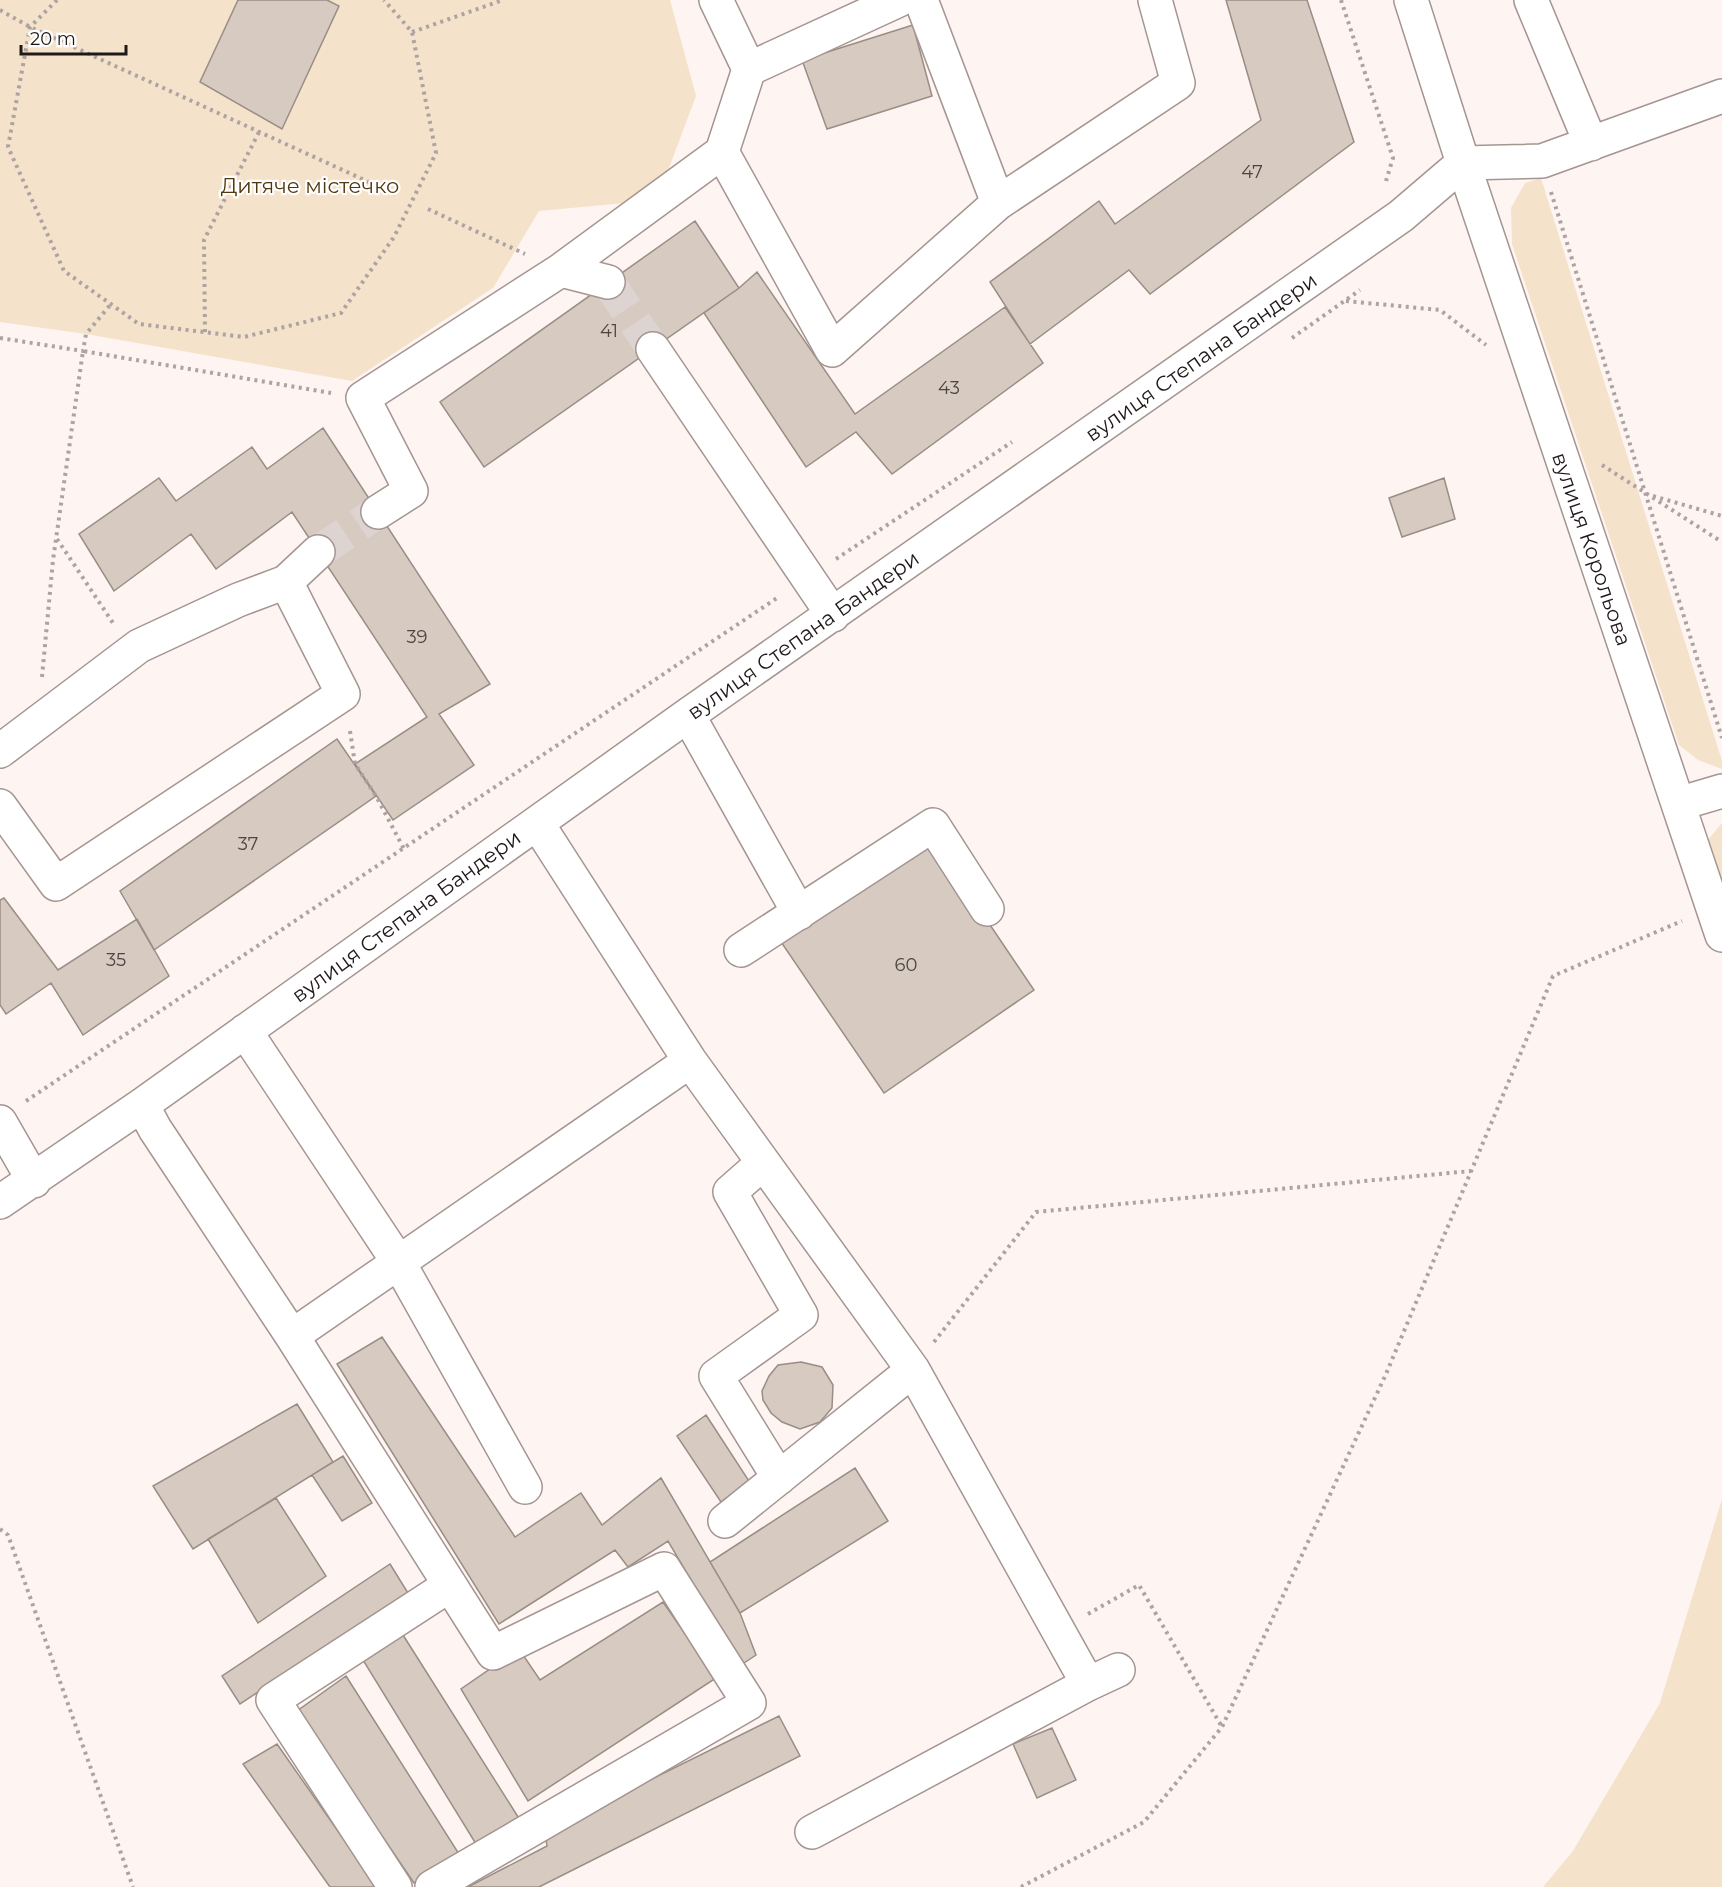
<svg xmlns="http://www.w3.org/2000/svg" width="1722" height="1887" viewBox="0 0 1722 1887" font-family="Montserrat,sans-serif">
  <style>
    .green { fill: #f4e2ca }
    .building { fill: #d7cac1; stroke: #998d85; stroke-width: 1.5 }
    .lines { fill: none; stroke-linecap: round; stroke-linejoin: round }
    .minor-tunnel { stroke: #ddd3d1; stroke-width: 33; stroke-dasharray: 33 16; stroke-linecap: butt }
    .minor-casing { stroke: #a49591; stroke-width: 36 }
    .path { stroke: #aca3a2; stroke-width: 4; stroke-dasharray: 3 4.5; stroke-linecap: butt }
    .minor { stroke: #fff; stroke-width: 33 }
    .labels { text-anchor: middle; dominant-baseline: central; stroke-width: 4.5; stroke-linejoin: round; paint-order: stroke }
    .number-label { font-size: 18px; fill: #4d4542 }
    .park-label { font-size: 21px; fill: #52380e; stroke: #fff }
    .street-label { font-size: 21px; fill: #1f1918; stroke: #fff }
  </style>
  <rect width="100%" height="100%" fill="#fef4f2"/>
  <path class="green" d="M 0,0 L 670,0 L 696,96 L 657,200 L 539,211 L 493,288 L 352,381 L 86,334 L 0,322 Z
    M 1541,178 L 1722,761 L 1722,769 L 1698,760 L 1679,745 L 1512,244 L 1511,208 L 1525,183 Z
    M 1722,823 L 1722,886 L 1707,841 Z
    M 1722,1499 L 1722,1887 L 1543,1887 L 1573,1851 L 1660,1703 Z"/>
  <path class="building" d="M 238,0 L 327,0 L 339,6 L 282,129 L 200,82 Z
    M 1226,0 L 1307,0 L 1354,142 L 1150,294 L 1129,270 L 1030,344 L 990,282 L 1099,201 L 1115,224 L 1261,120 Z
    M 913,25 L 932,96 L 827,129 L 802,60 Z
    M 695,221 L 739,288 L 484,467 L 440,402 Z
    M 757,272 L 855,414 L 1005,307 L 1043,363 L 892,474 L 856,432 L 806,467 L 704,313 L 739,288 Z
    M 323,428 L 490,684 L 439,714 L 474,765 L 393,820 L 355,764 L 427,717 L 292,512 L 216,569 L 191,534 L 114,591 L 79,534 L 159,478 L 176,501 L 252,447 L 267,469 Z
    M 1444,478 L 1455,519 L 1402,537 L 1389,498 Z
    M 337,739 L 376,796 L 154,950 L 120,891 Z
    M 930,836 L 1034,990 L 884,1093 L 779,939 Z
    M 4,898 L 58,970 L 137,919 L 169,976 L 83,1035 L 51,983 L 6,1014 L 0,1005 L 0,900 Z
    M 382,1337 L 515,1537 L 581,1493 L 602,1525 L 661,1478 L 740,1613 L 756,1655 L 741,1665 L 668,1541 L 628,1567 L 615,1550 L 499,1624 L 337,1364 Z
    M 801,1362 L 822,1367 L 833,1385 L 832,1408 L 820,1422 L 800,1429 L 782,1422 L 771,1413 L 763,1400 L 762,1391 L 769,1376 L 778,1365 Z
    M 297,1404 L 333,1462 L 193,1549 L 153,1486 Z
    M 706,1415 L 749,1481 L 721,1502 L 677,1436 Z
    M 343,1456 L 372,1503 L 342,1521 L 312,1475 Z
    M 855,1468 L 888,1521 L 740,1613 L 710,1562 Z
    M 276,1498 L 326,1576 L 258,1623 L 208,1539 Z
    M 390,1564 L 408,1593 L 240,1704 L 222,1676 Z
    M 663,1602 L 716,1678 L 528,1801 L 461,1689 L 519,1649 L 540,1680 Z
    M 403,1635 L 520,1820 L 476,1844 L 363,1660 Z
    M 346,1676 L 459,1854 L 414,1883 L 297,1711 Z
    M 779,1716 L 800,1756 L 539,1887 L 468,1887 L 547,1846 L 545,1832 Z
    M 1052,1728 L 1076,1780 L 1037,1798 L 1013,1744 Z
    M 277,1744 L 377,1887 L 330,1887 L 243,1764 Z"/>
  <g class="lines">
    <path class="minor-tunnel" d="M 608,282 L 653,349
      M 318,552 L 378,512"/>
    <g class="minor-casing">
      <path id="minor" d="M 921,0 L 998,203
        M 1531,0 L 1591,144
        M 749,69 L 899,0
        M 1722,96 L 1542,161 L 1463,163 L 1722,935
        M 722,152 L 832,350 L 998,203 L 1178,83 L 1155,0
        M 561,270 L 722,152 L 749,69 L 716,0
        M 653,349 L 833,615
        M 378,512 L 411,491 L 363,398 L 561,270 L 608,282
        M 688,715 L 799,913
        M 0,751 L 139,646 L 238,600 L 286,582 L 318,552
        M 1678,804 L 1722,791
        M 0,806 L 56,884 L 343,694 L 286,582
        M 537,823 L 690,1061 L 913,1370 L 725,1521
        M 741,950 L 933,825 L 987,909
        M 245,1031 L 399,1263 L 525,1487
        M 142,1105 L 155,1129 L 292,1336 L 493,1653 L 664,1569 L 749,1703 L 432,1887
        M 0,1122 L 34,1181
        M 763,1163 L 730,1192 L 801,1315 L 716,1376 L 779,1478
        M 0,1202 L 142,1105 L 688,715 L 1401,216 L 1463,163 L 1411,0
        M 292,1336 L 690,1061
        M 1088,1684 L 1118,1670
        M 812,1832 L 1088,1684 L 913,1370
        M 395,1887 L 273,1700 L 450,1585"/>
    </g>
    <path class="path" d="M 57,0 L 30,27 L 8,147 L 64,271 L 139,324 L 244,337 L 341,313 L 394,237 L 436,153 L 412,32 L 384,0
      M 1341,0 L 1393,158 L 1386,181
      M 0,10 L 30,27 L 395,194
      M 412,32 L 503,0
      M 1551,192 L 1722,738
      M 428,209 L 525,254
      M 1346,301 L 1440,310 L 1486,345
      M 205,332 L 204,240 L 259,132
      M 0,338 L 83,351 L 86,334 L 111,304
      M 1292,338 L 1360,290
      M 1602,465 L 1722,542
      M 1653,496 L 1722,516
      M 57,539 L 113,623
      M 836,559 L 1012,442
      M 42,677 L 53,560 L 83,351 L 331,393
      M 350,731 L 355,764 L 376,796 L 404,849
      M 26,1101 L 780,596
      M 934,1342 L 1036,1212 L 1471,1171
      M 0,1529 L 8,1535 L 133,1887
      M 1088,1614 L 1139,1585 L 1222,1727
      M 1021,1887 L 1144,1822 L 1222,1727 L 1386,1374 L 1553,976 L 1682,921"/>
    <use href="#minor" class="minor"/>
  </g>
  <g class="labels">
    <g class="number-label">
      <text x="1252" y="172">47</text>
      <text x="609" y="331">41</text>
      <text x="949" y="388">43</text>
      <text x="417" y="637">39</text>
      <text x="248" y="844">37</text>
      <text x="116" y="960">35</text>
      <text x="906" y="965">60</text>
    </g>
    <g class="park-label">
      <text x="310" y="185">Дитяче містечко</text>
    </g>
    <g class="street-label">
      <text transform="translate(1201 357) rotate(-35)">вулиця Степана Бандери</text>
      <text transform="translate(1592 549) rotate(71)">вулиця Корольова</text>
      <text transform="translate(803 635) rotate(-35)">вулиця Степана Бандери</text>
      <text transform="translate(406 916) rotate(-36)">вулиця Степана Бандери</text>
    </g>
  </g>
  <path d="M21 45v9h105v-9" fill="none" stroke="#1f1918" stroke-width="3"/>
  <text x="30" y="45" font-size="18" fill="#1f1918" stroke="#ffffff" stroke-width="4.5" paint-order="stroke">20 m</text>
</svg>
